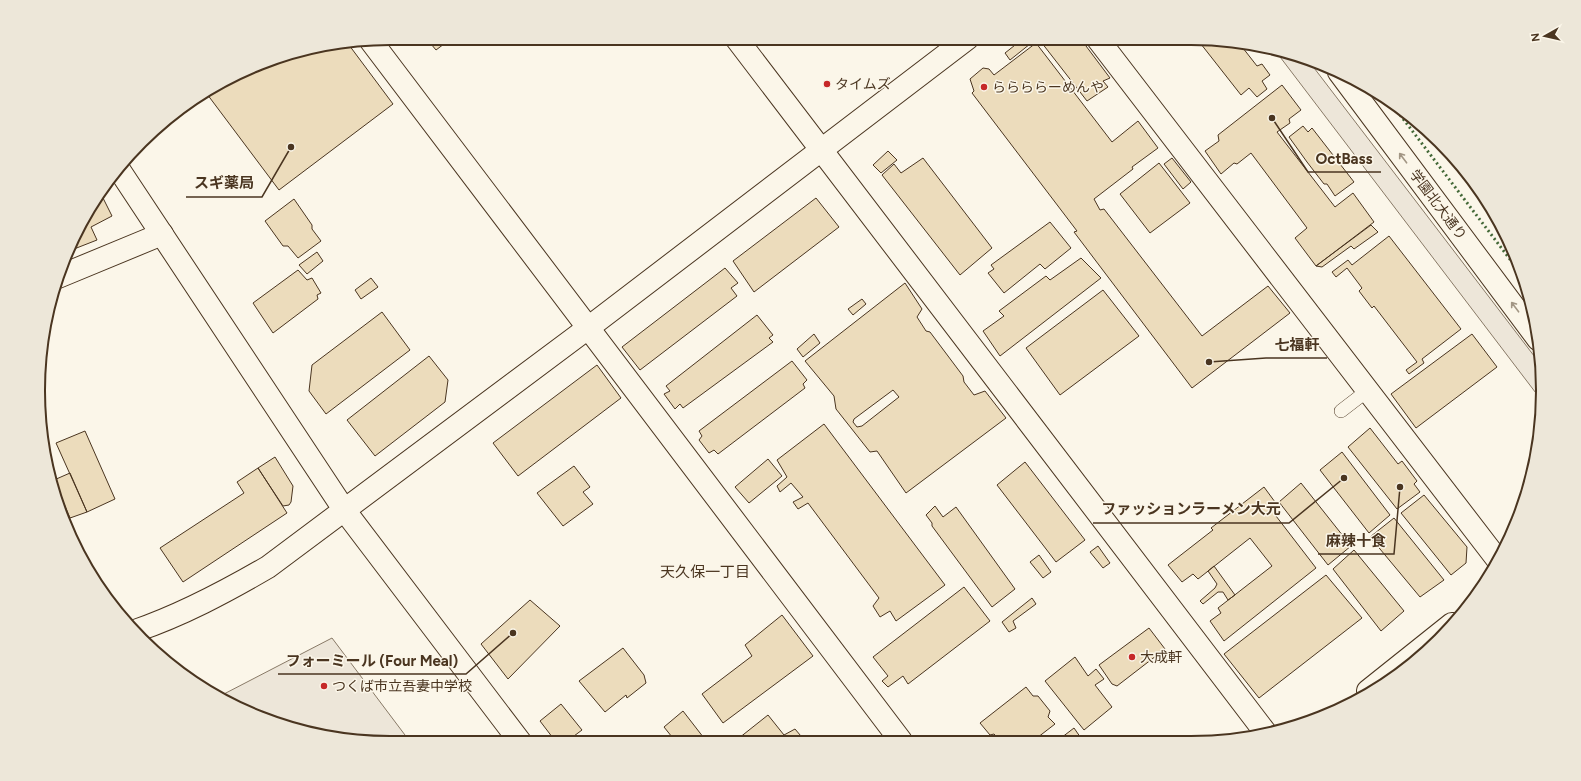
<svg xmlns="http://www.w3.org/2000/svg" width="1581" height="781" viewBox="0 0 1581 781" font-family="Figtree,'Noto Sans JP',sans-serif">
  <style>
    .green { fill: #ede6d9; stroke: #887966 }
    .building { fill: #ecdcbc; stroke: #4a3520; fill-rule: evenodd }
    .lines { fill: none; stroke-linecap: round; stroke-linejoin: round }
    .lane-casing { stroke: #4a3520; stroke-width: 14 }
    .street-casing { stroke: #4a3520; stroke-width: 24 }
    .secondary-casing { stroke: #4a3520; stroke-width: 24 }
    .lane { stroke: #fbf6e9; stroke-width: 13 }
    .street { stroke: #fbf6e9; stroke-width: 22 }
    .secondary { stroke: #fbf6e9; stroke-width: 22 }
    .hedge { stroke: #436837; stroke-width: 3; stroke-dasharray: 2 3; stroke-linecap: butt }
    .oneway { stroke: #a29684 }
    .poi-dot { fill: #c62828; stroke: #fbf6e9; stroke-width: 1.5 }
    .labels { text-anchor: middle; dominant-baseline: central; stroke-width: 3; stroke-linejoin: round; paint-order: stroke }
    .poi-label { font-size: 14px; fill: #4a3520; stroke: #fbf6e9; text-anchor: start }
    .street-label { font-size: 14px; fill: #4a3520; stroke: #fbf6e9 }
    .neighbourhood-label { font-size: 15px; fill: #4a3520; stroke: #fbf6e9 }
    .rim { fill: none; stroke: #4a3520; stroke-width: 2 }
    .leader { fill: none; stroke: #4a3520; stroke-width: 1.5 }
    .callout-dot { fill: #4a3520; stroke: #fbf6e9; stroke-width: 1.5 }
    .callout-label { font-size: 15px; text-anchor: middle; font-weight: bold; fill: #4a3520; stroke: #fbf6e9; stroke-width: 3; stroke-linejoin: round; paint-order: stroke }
  </style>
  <rect width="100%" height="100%" fill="#fbf6e9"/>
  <path class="green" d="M 1274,49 L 1308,60 L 1541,365 L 1543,391 L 1542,401 Z
    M 332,638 L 411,743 L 390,743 L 321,736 L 255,716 L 222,695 Z"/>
  <path class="building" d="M 426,38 L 452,38 L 436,50 Z
    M 1024,38 L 1033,38 L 1035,40 L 1010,60 L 1005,53 Z
    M 1038,38 L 1080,38 L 1110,78 L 1103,81 L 1108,87 L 1087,101 Z
    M 1197,39 L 1239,43 L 1257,66 L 1262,64 L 1270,75 L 1262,81 L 1267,89 L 1257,97 L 1249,88 L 1241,95 Z
    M 1036,43 L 1112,142 L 1138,121 L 1158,148 L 1132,167 L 1133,169 L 1094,199 L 1100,210 L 1104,209 L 1202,336 L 1268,286 L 1290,313 L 1192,388 L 1074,232 L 1077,231 L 972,93 L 974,91 L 970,79 L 983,68 L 989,69 L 994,75 Z
    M 349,45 L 393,104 L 279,190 L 207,94 L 277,57 Z
    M 1282,85 L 1301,110 L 1289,119 L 1290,123 L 1277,132 L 1335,207 L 1353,193 L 1374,222 L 1316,266 L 1295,238 L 1307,228 L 1251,153 L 1237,164 L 1234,163 L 1221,174 L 1205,151 L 1219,141 L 1218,135 Z
    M 1303,126 L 1308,132 L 1312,128 L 1354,182 L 1335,196 L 1327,184 L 1324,184 L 1307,162 L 1289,137 Z
    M 888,151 L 897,160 L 881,173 L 873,165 Z
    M 923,158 L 992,248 L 960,275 L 882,175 L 894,164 L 901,173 Z
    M 1172,158 L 1191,182 L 1183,189 L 1164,164 Z
    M 1159,163 L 1190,203 L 1150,233 L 1120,194 Z
    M 100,192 L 112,216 L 91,227 L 97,240 L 74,249 L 71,243 Z
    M 816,198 L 839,227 L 754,292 L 733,261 Z
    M 294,199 L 312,225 L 312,229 L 321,241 L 298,258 L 288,246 L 283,246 L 265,221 Z
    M 1050,222 L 1071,248 L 1045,269 L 1040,264 L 1004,293 L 988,273 L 994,269 L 991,265 Z
    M 1371,225 L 1378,232 L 1354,249 L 1351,246 L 1322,267 L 1316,266 Z
    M 1389,236 L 1461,329 L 1422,359 L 1424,363 L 1409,374 L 1406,370 L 1417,362 L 1374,306 L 1372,308 L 1359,291 L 1362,288 L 1347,268 L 1336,277 L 1332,272 L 1348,260 L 1352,265 Z
    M 317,252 L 323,261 L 307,274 L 299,265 Z
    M 1081,258 L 1101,278 L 1000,356 L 983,331 L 1004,316 L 999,311 L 1046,276 L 1050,280 Z
    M 725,268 L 738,283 L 731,288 L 737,296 L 640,370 L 622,347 Z
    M 298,270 L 307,280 L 312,278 L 321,293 L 317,295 L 318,299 L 273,333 L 253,303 Z
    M 371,278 L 378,287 L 361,299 L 355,290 Z
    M 905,283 L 922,309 L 917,317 L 926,331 L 930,332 L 963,376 L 964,382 L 974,395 L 985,391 L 1006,418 L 906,493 L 877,451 L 870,452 L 836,409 L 834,396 L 805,361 ZM 893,390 L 899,397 L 862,426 L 857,427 L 853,422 L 854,419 Z
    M 1103,290 L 1139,336 L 1060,395 L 1026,348 Z
    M 862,299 L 866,304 L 853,315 L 848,309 Z
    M 382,312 L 410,350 L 326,414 L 309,391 L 312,365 Z
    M 757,315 L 773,335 L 769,338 L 773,342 L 683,408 L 680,404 L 675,409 L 664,394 L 670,391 L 666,386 Z
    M 814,334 L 820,343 L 803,357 L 797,349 Z
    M 1472,334 L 1497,367 L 1416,428 L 1391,394 Z
    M 429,356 L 448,380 L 445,402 L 375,456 L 347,420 Z
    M 792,361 L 807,380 L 803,384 L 805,388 L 718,454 L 714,450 L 709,453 L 699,440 L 702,436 L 699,431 Z
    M 597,365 L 621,398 L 518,476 L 493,443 Z
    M 824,424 L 945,585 L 896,621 L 890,611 L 880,617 L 873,606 L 879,598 L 808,503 L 798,509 L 793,502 L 803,497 L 791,483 L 780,492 L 777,486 L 787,477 L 777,460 Z
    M 1370,428 L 1398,464 L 1402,461 L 1417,481 L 1414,484 L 1420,492 L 1397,509 L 1348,447 Z
    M 85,431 L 115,499 L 87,512 L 56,443 Z
    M 1342,452 L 1390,515 L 1369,533 L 1320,470 Z
    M 275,457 L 293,486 L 291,502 L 289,505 L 283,506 L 258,468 Z
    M 768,459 L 782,476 L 749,503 L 735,487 Z
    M 1025,462 L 1085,540 L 1056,562 L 997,485 Z
    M 574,466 L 590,487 L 583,492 L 593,504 L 563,526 L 537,493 Z
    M 258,468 L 287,513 L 183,582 L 160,548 L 244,493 L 237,482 Z
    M 70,473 L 87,512 L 70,518 L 54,480 Z
    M 1301,483 L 1351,546 L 1328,565 L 1279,502 Z
    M 1264,487 L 1275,502 L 1276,516 L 1316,568 L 1224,641 L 1210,621 L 1221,613 L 1218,608 L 1272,566 L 1250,538 L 1198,579 L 1193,574 L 1182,582 L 1168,565 L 1213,530 L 1211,528 Z
    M 1424,495 L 1467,547 L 1466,563 L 1451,575 L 1401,513 Z
    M 935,506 L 943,517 L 956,507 L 1015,589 L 992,607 L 932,526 L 932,523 L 926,515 Z
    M 1394,518 L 1444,580 L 1420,597 L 1370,537 Z
    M 1098,546 L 1110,563 L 1103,568 L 1090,552 Z
    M 1354,550 L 1404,611 L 1381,631 L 1333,569 Z
    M 1039,555 L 1051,572 L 1043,578 L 1030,562 Z
    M 1214,566 L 1235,595 L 1228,600 L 1223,592 L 1218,592 L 1203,604 L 1200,601 L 1215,588 L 1217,584 L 1208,571 Z
    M 1326,575 L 1362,618 L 1259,698 L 1224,654 Z
    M 964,587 L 990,621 L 908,684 L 903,676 L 888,687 L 882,681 L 888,676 L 873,657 Z
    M 1032,598 L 1036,604 L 1013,621 L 1016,628 L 1009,632 L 1002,622 Z
    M 530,600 L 560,626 L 508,679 L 481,644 Z
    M 782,615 L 813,656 L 723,723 L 702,694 L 752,656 L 745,645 Z
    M 1149,628 L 1165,649 L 1117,686 L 1112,684 L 1099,665 Z
    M 623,648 L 644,675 L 646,683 L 627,698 L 626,695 L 605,712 L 579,681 Z
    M 1075,657 L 1088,676 L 1096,669 L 1104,679 L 1095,685 L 1112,707 L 1084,730 L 1045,681 Z
    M 1026,687 L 1033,696 L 1038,696 L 1050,711 L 1048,717 L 1055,724 L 1033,741 L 1001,741 L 994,734 L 990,735 L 980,723 Z
    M 561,704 L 582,730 L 566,742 L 556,742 L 540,721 Z
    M 683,711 L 707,742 L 676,742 L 664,727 Z
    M 768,715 L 784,735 L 795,729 L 806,742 L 734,742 Z
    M 1074,728 L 1083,741 L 1057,741 Z"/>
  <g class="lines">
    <g class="lane-casing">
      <path id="lane" d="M 1341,411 L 1367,391"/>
    </g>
    <g class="street-casing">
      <path id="street" d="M 736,38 L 1265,732
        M 1097,38 L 1497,559
        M 371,41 L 901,741
        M 58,277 L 162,234"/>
    </g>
    <g class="secondary-casing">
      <path id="secondary" d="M 1339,72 L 1538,339
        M 120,171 L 345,511 L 521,743
        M 135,631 C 182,615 225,592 268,567 L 588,328 L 968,38
        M 1368,691 L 1452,624"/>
    </g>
    <use href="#lane" class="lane"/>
    <use href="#street" class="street"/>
    <use href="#secondary" class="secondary"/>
    <path class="hedge" d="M 1388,99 L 1522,275
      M 1441,143 L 1491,208"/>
  </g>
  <defs><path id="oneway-shaft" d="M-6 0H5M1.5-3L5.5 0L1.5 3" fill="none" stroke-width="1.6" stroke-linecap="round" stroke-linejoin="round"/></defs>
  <g class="oneway">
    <use href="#oneway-shaft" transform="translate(1403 158) rotate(-127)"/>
    <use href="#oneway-shaft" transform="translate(1515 307) rotate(-127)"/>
  </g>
  <g class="poi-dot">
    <circle cx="827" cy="84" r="4"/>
    <circle cx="984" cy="87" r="4"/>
    <circle cx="1132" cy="657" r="4"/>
    <circle cx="324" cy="686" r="4"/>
  </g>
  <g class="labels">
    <g class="poi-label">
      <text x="835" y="84">タイムズ</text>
      <text x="992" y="87">ららららーめんや</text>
      <text x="1140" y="657">大成軒</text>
      <text x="332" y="686">つくば市立吾妻中学校</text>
    </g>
    <g class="street-label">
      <text transform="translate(1438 205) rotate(53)">学園北大通り</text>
    </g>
    <g class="neighbourhood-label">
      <text x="705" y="572">天久保一丁目</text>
    </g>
  </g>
  <path d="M0 0H1581V781H0ZM390 45H1191A345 345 0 0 1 1536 390V391A345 345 0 0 1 1191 736H390A345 345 0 0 1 45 391V390A345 345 0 0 1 390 45Z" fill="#ede7d9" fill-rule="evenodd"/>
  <path class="rim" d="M390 45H1191A345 345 0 0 1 1536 390V391A345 345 0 0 1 1191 736H390A345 345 0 0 1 45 391V390A345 345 0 0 1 390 45Z"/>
  <path class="leader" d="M1272 118L1308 172H1381M291 147L262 197H186M1209 362L1266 358H1327M1344 478L1289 523H1093M1400 487L1394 554H1318M513 633L466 674H278"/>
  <g class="callout-dot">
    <circle cx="1272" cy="118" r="4"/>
    <circle cx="291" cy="147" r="4"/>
    <circle cx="1209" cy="362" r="4"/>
    <circle cx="1344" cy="478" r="4"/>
    <circle cx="1400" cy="487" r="4"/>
    <circle cx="513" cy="633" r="4"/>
  </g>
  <g class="callout-label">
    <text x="1344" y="164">OctBass</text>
    <text x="224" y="188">スギ薬局</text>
    <text x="1297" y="350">七福軒</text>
    <text x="1191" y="514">ファッションラーメン大元</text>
    <text x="1356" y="546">麻辣十食</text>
    <text x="372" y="666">フォーミール (Four Meal)</text>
  </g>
  <g transform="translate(1545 36) rotate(262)" stroke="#fbf6e9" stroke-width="3" paint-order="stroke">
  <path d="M0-3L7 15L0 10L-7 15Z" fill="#4a3520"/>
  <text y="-6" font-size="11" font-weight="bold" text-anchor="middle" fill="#4a3520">N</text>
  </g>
</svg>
